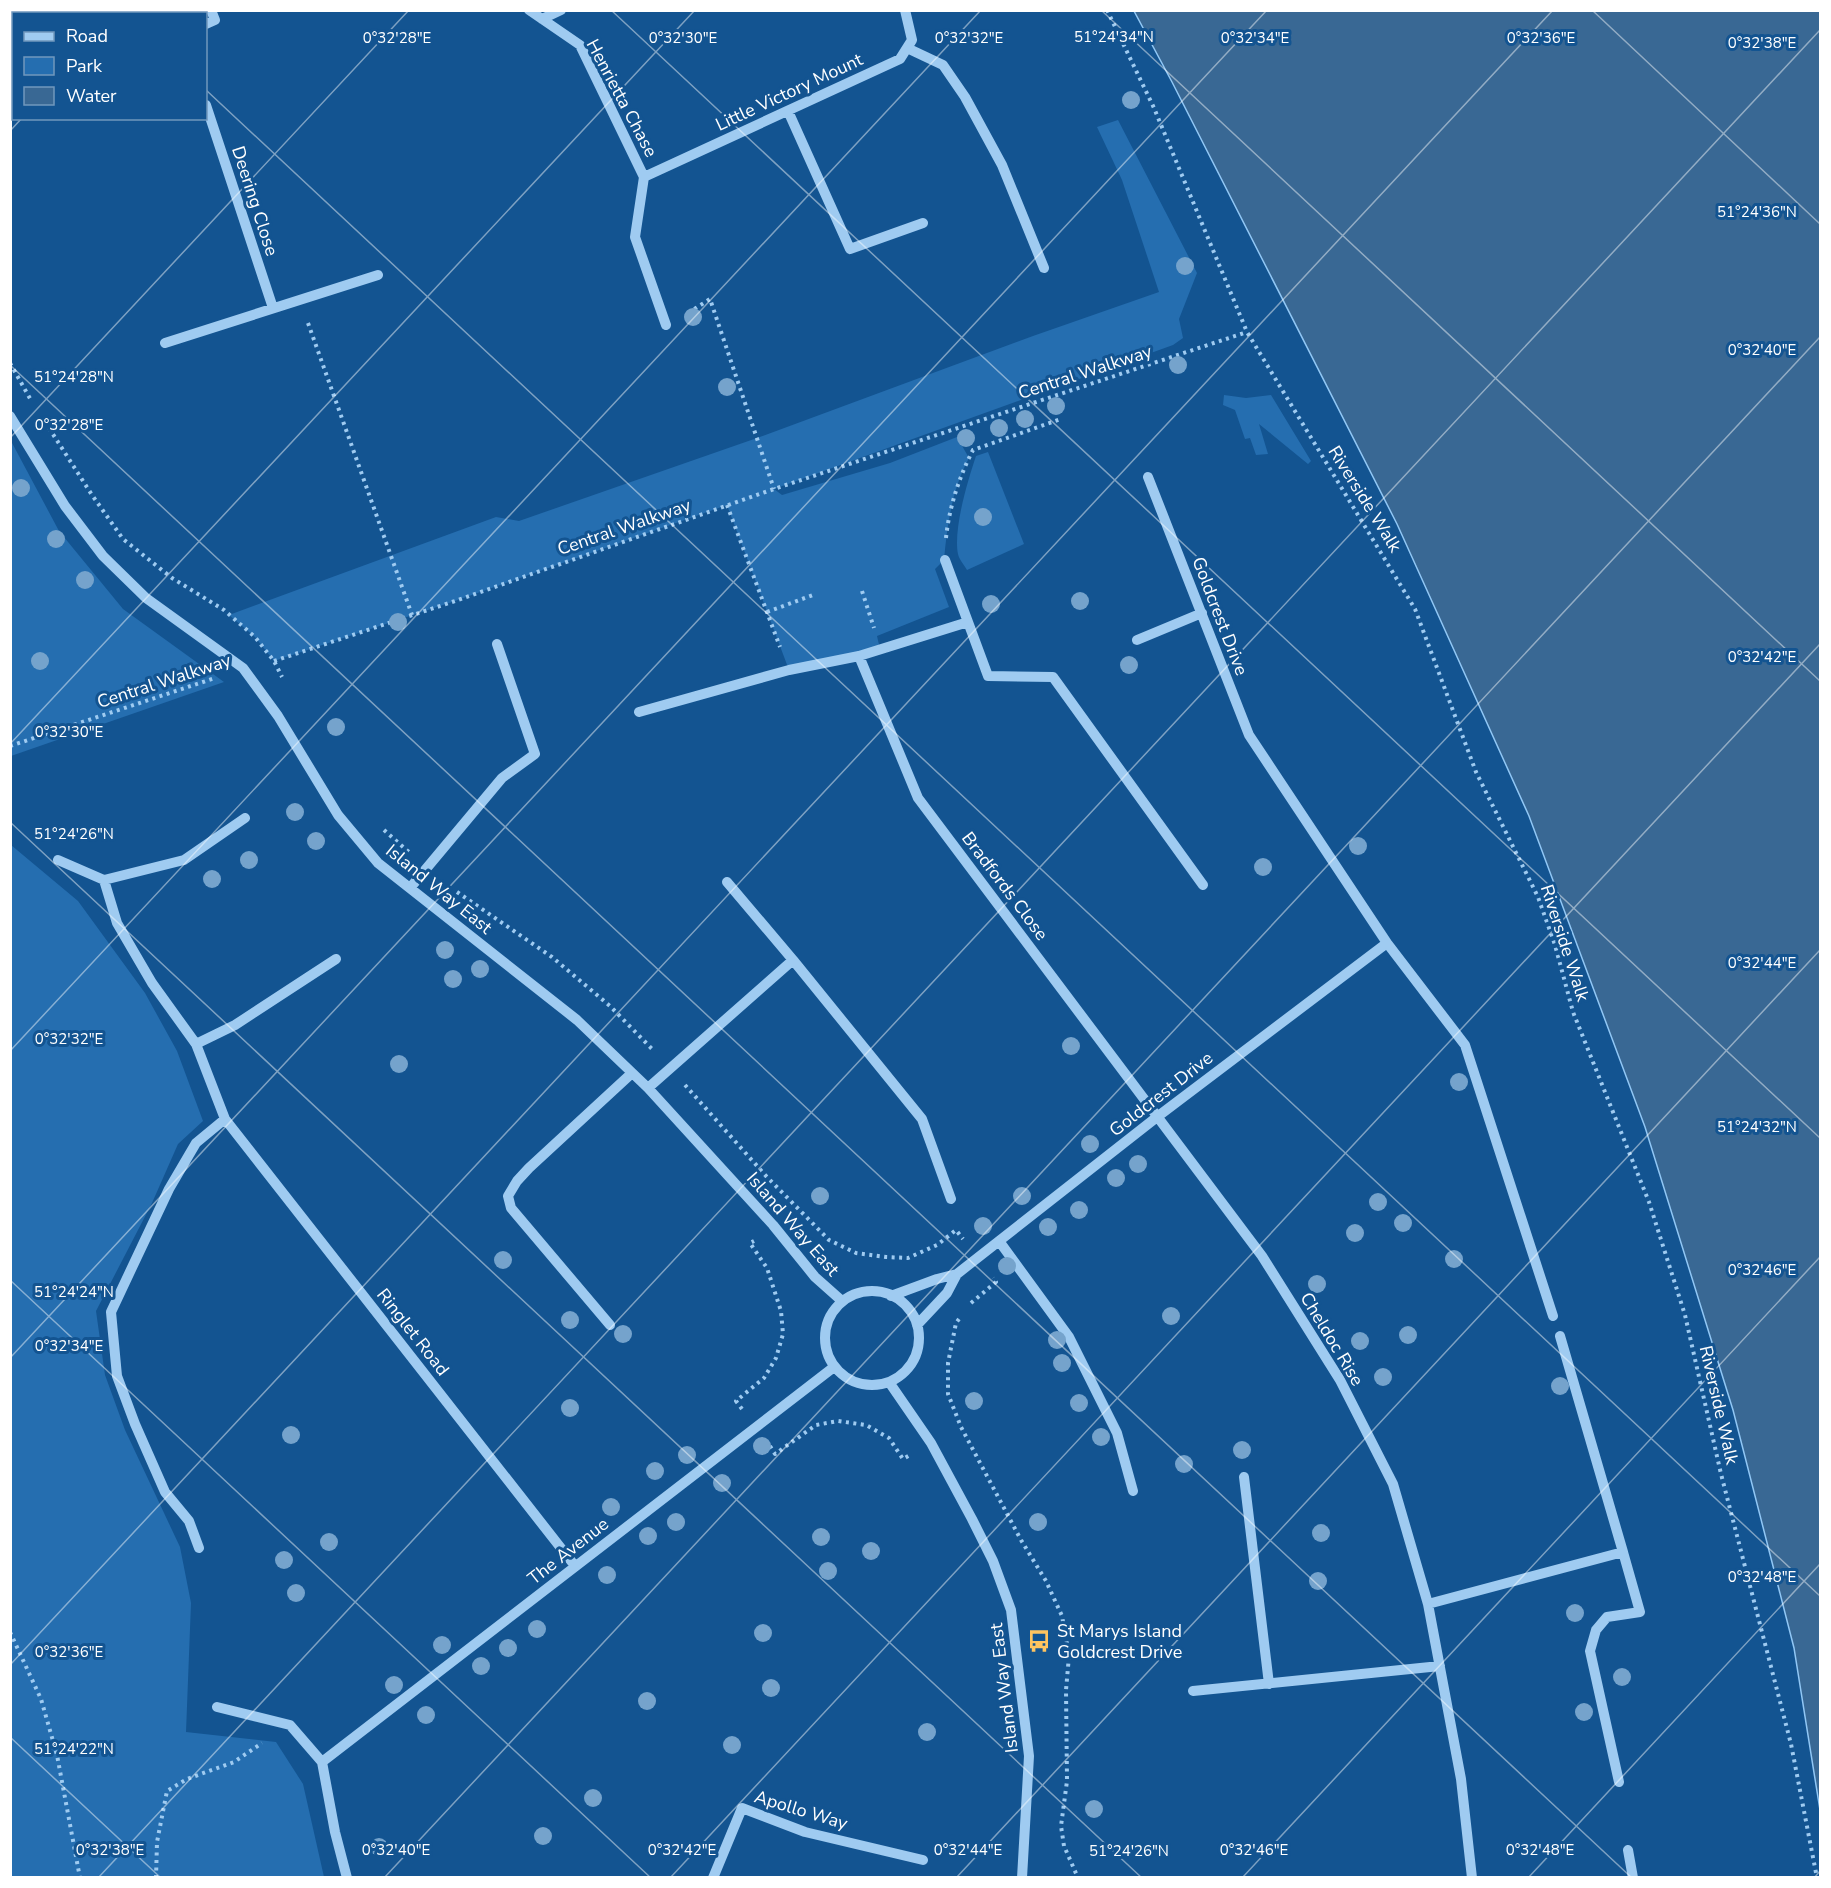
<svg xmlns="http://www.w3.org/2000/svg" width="1831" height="1888" viewBox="0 0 1831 1888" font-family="'Nunito Sans',sans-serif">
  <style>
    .green { fill: #256eb0 }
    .water { fill: #396894; stroke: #91c7f5; stroke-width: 1.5 }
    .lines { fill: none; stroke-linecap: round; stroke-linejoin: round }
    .path { stroke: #9fcbf1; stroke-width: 4; stroke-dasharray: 3 4.5; stroke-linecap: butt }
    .minor { stroke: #9fcbf1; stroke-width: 10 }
    .tree { fill: #75a3cc }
    .ticks { fill: none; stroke: #fff; stroke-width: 1.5; stroke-opacity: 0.45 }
    .labels { text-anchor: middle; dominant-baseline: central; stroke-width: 6; stroke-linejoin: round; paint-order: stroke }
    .street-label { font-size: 18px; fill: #fff; stroke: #135491 }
    .poi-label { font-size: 18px; fill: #fff; stroke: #135491; text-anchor: start }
    .ticks-label { font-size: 15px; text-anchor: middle; fill: #fff; stroke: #135491; stroke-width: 6; stroke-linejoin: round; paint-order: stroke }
  </style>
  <rect width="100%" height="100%" fill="#135491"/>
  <path class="green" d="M 1118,120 L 1197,273 L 1179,319 L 1183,338 L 1173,345 L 774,489 L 782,495 L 890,463 L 957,437 L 969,458 C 952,489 947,526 944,560 L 935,569 L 949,607 L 877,636 L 880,649 L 789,670 L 727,505 L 452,602 L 274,661 L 255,637 L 229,615 L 496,517 L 519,521 L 757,438 L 1033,336 L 1159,292 L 1122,180 L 1097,127 Z
    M 1224,395 L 1246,398 L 1271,395 L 1311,461 L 1308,464 L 1259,424 L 1268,454 L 1256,455 L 1250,438 L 1245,439 L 1235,410 L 1223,405 Z
    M 11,441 L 59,531 L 123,609 L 224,682 L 11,756 Z
    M 988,452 L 1024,544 L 967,570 C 964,565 959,559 958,554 C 953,529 968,480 976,456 Z
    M 11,845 L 78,901 L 145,993 L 177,1051 L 203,1121 L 178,1144 L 152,1203 L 96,1311 L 105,1375 L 125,1430 L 180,1547 L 191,1603 L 186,1732 L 276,1742 L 303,1784 L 324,1877 L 11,1877 Z"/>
  <path class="water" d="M 1134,11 L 1820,11 L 1820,1810 L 1794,1648 L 1733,1410 L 1645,1127 L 1529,816 L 1397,524 L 1172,82 Z"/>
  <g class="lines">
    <path class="path" d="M 1107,10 L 1154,108 L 1247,332 L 1415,609 L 1476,772 L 1538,897 L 1555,945 L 1573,1012 L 1649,1202 L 1685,1315 L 1721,1474 L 1791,1744 L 1817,1878
      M 10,86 L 14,85
      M 688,313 L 710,299 L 774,489
      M 308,323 L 412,615
      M 10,363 L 32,402
      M 49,428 L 92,495 L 123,539 L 172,578 L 224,610 L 255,637 L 274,661 L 282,677
      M 727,505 L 780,647
      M 946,538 C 949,508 959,477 973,450 L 1061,419
      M 862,591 L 874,628
      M 767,612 L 813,595
      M 274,661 L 452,602 L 774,489 L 1247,332
      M 10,746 L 215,678
      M 384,830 L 410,853
      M 457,892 L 552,957 L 610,1006 L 654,1051
      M 685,1085 L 766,1176 L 829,1240 L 856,1253 L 886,1257 L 908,1258 L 937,1245 L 956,1230 L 963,1239
      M 971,1303 L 996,1282 L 993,1278
      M 959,1319 L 956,1323 L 948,1363 L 948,1394 L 961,1427 L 1021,1540 L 1046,1581 L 1062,1616 L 1069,1656 L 1066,1690 L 1067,1781 L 1061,1826 L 1064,1846 L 1078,1878
      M 742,1409 L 736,1401 L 764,1378 L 776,1358 L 783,1334 L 781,1311 L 767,1268 L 750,1243 L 754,1241
      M 770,1446 L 775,1454 L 816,1425 L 838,1421 L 866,1425 L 889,1438 L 903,1459 L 910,1455
      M 10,1632 L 41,1699 L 57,1755 L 80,1878
      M 156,1878 L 157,1842 L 167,1791 L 187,1779 L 234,1762 L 262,1743"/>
    <path class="minor" d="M 65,10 L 66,14
      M 529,10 L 580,45 L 644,177 L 635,237 L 666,325
      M 542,19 L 561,10
      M 206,24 L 215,20 L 211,10
      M 10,47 L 14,46
      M 907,48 L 943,65 L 965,97 L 1002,165 L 1044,268
      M 206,105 L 273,308
      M 788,111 L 850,249 L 923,223
      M 644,177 L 900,59 L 912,40 L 905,10
      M 165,343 L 378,275
      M 10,416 L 65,506 L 103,556 L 146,598 L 243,668 L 278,716 L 338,815 L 378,863 L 577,1020 L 648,1088 L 773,1225 L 815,1277 L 842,1301
      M 1148,477 L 1249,735 L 1387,943 L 1465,1045 L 1553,1316
      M 945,560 L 968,622
      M 1137,640 L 1202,613
      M 859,656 L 918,798 L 1262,1256 L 1340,1380 L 1393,1484 L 1428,1604 L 1461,1779 L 1472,1878
      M 639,712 L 789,670 L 859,656 L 968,622 L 988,676 L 1053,677 L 1203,885
      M 58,860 L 104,880 L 184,860 L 245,818
      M 104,880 L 117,923 L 152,983 L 196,1044 L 225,1119 L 575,1566
      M 727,882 L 793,960
      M 410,888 L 502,778 L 535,754 L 497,644
      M 196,1044 L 235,1025 L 336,959
      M 648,1088 L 793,960 L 922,1119 L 951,1199
      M 999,1241 L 1069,1337 L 1117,1433 L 1133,1491
      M825 1338a47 47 0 1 1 94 0a47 47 0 1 1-94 0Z
      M 891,1296 L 937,1279 L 957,1274
      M 610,1325 L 511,1208 L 508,1196 L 517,1181 L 529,1168 L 632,1073
      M 917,1325 L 947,1293 L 957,1274 L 1157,1117 L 1387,943
      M 889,1382 L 931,1443 L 972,1519 L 993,1561 L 1011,1610 L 1029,1756 L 1022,1878
      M 1244,1477 L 1269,1684
      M 199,1548 L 189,1521 L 165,1492 L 135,1424 L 117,1376 L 111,1312 L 169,1189 L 196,1143 L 225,1119
      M 1428,1604 L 1623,1552 L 1560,1336
      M 1193,1691 L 1440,1666
      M 217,1707 L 290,1725 L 322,1762
      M 1619,1782 L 1590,1651 L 1596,1630 L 1607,1617 L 1640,1612 L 1623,1552
      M 1628,1850 L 1633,1878
      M 347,1878 L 335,1832 L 322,1762 L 834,1367
      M 713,1878 L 742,1808 L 805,1832 L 923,1860"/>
  </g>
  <g class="tree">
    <circle cx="1131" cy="100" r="9"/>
    <circle cx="1185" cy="266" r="9"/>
    <circle cx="693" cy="317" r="9"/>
    <circle cx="1178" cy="365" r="9"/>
    <circle cx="727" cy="387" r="9"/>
    <circle cx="1056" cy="406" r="9"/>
    <circle cx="1025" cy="419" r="9"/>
    <circle cx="999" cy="428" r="9"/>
    <circle cx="966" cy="438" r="9"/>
    <circle cx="21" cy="488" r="9"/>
    <circle cx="983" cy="517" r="9"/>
    <circle cx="56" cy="539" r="9"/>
    <circle cx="85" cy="580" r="9"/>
    <circle cx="1080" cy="601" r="9"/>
    <circle cx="991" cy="604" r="9"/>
    <circle cx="398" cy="622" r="9"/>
    <circle cx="40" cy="661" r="9"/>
    <circle cx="1129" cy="665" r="9"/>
    <circle cx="336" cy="727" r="9"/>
    <circle cx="295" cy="812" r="9"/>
    <circle cx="316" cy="841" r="9"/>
    <circle cx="1358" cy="846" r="9"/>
    <circle cx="249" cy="860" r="9"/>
    <circle cx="1263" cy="867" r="9"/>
    <circle cx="212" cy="879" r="9"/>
    <circle cx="445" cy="950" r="9"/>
    <circle cx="480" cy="969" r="9"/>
    <circle cx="453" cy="979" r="9"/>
    <circle cx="1071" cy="1046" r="9"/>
    <circle cx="399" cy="1064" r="9"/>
    <circle cx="1459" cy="1082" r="9"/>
    <circle cx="1090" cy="1144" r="9"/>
    <circle cx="1138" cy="1164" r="9"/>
    <circle cx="1116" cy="1178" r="9"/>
    <circle cx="820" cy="1196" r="9"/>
    <circle cx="1022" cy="1196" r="9"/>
    <circle cx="1378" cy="1202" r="9"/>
    <circle cx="1079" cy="1210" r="9"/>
    <circle cx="1403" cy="1223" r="9"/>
    <circle cx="983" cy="1226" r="9"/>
    <circle cx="1048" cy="1227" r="9"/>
    <circle cx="1355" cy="1233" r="9"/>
    <circle cx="1454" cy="1259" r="9"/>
    <circle cx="503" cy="1260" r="9"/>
    <circle cx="1007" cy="1266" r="9"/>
    <circle cx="1317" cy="1284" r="9"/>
    <circle cx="1171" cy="1316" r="9"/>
    <circle cx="570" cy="1320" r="9"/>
    <circle cx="623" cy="1334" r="9"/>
    <circle cx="1408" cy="1335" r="9"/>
    <circle cx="1057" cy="1340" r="9"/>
    <circle cx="1360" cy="1341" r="9"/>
    <circle cx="1062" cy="1363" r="9"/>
    <circle cx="1383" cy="1377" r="9"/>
    <circle cx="1560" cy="1386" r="9"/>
    <circle cx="974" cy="1401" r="9"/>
    <circle cx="1079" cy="1403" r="9"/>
    <circle cx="570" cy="1408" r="9"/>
    <circle cx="291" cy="1435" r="9"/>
    <circle cx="1101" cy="1437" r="9"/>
    <circle cx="762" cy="1446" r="9"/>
    <circle cx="1242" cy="1450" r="9"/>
    <circle cx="687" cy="1455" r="9"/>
    <circle cx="1184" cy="1464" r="9"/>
    <circle cx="655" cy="1471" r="9"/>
    <circle cx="722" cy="1483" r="9"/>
    <circle cx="611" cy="1507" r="9"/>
    <circle cx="676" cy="1522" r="9"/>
    <circle cx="1038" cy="1522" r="9"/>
    <circle cx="1321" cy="1533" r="9"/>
    <circle cx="648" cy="1536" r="9"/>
    <circle cx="821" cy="1537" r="9"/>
    <circle cx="329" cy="1542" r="9"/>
    <circle cx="871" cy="1551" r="9"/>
    <circle cx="284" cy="1560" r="9"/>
    <circle cx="828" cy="1571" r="9"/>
    <circle cx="607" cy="1575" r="9"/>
    <circle cx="1318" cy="1581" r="9"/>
    <circle cx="296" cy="1593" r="9"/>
    <circle cx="1575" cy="1613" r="9"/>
    <circle cx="537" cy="1629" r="9"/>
    <circle cx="763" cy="1633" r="9"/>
    <circle cx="442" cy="1645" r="9"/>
    <circle cx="508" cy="1648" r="9"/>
    <circle cx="481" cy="1666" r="9"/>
    <circle cx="1622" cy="1677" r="9"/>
    <circle cx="394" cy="1685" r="9"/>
    <circle cx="771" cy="1688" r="9"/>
    <circle cx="647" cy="1701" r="9"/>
    <circle cx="1584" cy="1712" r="9"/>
    <circle cx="426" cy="1715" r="9"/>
    <circle cx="927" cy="1732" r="9"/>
    <circle cx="732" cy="1745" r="9"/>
    <circle cx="593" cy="1798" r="9"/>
    <circle cx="1094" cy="1809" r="9"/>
    <circle cx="543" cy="1836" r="9"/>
    <circle cx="379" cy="1847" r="9"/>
  </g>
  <path class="ticks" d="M 121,10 L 124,14M 611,10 L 1820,1138M 1101,10 L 1820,681M 1592,10 L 1820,224M 120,14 L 123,10M 206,90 L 1820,1596M 10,131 L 22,118M 10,365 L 1632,1878M 10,438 L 409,10M 10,744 L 695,10M 10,822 L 1142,1878M 10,1051 L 981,10M 10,1280 L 651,1878M 10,1358 L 1267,10M 10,1665 L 1553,10M 10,1737 L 161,1878M 98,1878 L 1820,30M 384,1878 L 1820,337M 670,1878 L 1820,644M 956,1878 L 1820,950M 1242,1878 L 1820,1257M 1528,1878 L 1820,1564M 1814,1878 L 1820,1871"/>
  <defs>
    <g id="bus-bare" transform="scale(1.8)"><path d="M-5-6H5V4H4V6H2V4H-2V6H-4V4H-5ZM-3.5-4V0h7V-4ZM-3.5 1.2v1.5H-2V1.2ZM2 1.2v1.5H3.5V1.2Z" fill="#ffc460" stroke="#135491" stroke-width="2.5" paint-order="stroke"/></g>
  </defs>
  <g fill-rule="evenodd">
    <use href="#bus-bare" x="1039" y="1641"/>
  </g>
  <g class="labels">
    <g class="street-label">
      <text transform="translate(789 92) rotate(-25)">Little Victory Mount</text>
      <text transform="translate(622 98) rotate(62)">Henrietta Chase</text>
      <text transform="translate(255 201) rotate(72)">Deering Close</text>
      <text transform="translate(1085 372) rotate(-18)">Central Walkway</text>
      <text transform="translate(1365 499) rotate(58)">Riverside Walk</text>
      <text transform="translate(624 527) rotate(-19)">Central Walkway</text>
      <text transform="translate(1220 616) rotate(69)">Goldcrest Drive</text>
      <text transform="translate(164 681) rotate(-18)">Central Walkway</text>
      <text transform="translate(1005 886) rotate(53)">Bradfords Close</text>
      <text transform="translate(439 889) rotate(39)">Island Way East</text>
      <text transform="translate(1565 943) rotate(72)">Riverside Walk</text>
      <text transform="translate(1161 1094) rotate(-38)">Goldcrest Drive</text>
      <text transform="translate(793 1224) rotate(49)">Island Way East</text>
      <text transform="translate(413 1332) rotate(52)">Ringlet Road</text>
      <text transform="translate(1332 1339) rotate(59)">Cheldoc Rise</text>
      <text transform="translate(1719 1405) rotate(77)">Riverside Walk</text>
      <text transform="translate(568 1551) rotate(-38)">The Avenue</text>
      <text transform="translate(1004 1688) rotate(-97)">Island Way East</text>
      <text transform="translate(801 1810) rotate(17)">Apollo Way</text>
    </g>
    <g class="poi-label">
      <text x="1057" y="1631">St Marys Island<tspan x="1057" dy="21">Goldcrest Drive</tspan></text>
    </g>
  </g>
  <g class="ticks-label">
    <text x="1114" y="42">51°24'34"N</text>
    <text x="397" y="43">0°32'28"E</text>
    <text x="683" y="43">0°32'30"E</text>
    <text x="1255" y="43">0°32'34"E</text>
    <text x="1541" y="43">0°32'36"E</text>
    <text x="969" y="43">0°32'32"E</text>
    <text x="1762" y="48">0°32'38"E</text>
    <text x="1757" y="217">51°24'36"N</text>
    <text x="1762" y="355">0°32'40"E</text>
    <text x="74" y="382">51°24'28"N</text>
    <text x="69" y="430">0°32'28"E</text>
    <text x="1762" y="662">0°32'42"E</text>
    <text x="69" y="737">0°32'30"E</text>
    <text x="74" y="839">51°24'26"N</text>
    <text x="1762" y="968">0°32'44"E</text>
    <text x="69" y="1044">0°32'32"E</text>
    <text x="1757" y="1132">51°24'32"N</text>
    <text x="1762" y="1275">0°32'46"E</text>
    <text x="74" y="1297">51°24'24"N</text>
    <text x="69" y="1351">0°32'34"E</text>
    <text x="1762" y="1582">0°32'48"E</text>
    <text x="69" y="1657">0°32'36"E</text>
    <text x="74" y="1754">51°24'22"N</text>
    <text x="110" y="1855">0°32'38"E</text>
    <text x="396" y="1855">0°32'40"E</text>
    <text x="682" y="1855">0°32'42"E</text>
    <text x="968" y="1855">0°32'44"E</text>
    <text x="1254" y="1855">0°32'46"E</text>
    <text x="1540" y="1855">0°32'48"E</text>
    <text x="1129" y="1856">51°24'26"N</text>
  </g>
  <rect width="1831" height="1888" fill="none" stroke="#ffffff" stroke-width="24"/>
  <rect x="12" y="12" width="195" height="108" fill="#135491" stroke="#7198bd" stroke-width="1.5"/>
  <rect x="24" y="32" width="30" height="9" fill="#9fcbf1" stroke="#7198bd" stroke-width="1.5"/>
  <text x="66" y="42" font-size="18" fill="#ffffff">Road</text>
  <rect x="24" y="57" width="30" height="18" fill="#256eb0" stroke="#7198bd" stroke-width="1.5"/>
  <text x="66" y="72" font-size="18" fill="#ffffff">Park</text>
  <rect x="24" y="87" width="30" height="18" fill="#396894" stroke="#7198bd" stroke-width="1.5"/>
  <text x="66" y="102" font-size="18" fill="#ffffff">Water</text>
</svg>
